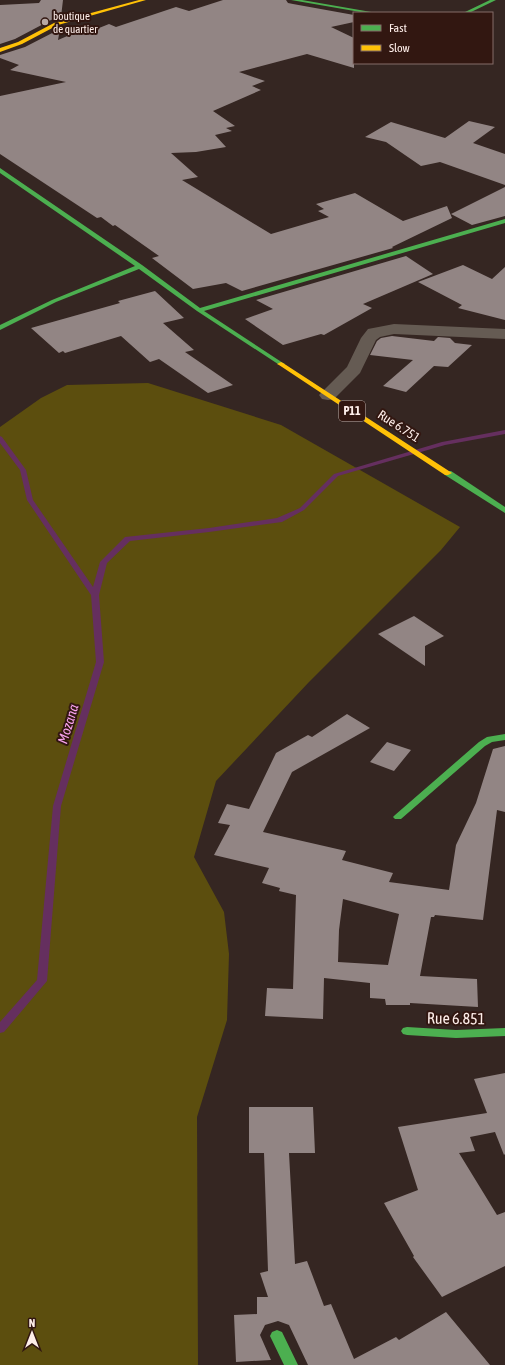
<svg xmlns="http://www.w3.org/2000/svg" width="505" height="1365" viewBox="0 0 505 1365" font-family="'Asap Condensed',sans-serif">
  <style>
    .forest { fill: #5c4e0e }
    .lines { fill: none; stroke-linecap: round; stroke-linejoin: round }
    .stream { fill: #652f5f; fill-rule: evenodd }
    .building { fill: #928584; fill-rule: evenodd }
    .street { fill: #655b53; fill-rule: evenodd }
    .fast { fill: #4caf50; fill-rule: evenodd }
    .slow { fill: #ffc107; fill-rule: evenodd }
    .poi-dot { fill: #b8a8a4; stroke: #321711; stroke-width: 1.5 }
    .labels { text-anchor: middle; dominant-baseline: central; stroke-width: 4; stroke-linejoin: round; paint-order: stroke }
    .far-poi-label { font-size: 11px; fill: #feeeea; stroke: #321711; text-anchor: start }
    .shield { fill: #321711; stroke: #c1aea9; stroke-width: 1 }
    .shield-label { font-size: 12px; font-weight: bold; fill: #feeeea }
    .street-label { font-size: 13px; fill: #feeeea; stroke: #321711 }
    .water-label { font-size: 14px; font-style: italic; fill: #f8a2ee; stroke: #321711 }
    .near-street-label { font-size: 16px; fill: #feeeea; stroke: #321711 }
  </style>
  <rect width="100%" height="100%" fill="#352622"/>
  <path class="forest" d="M 148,383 L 281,425 L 460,527 L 441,550 L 309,682 L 216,781 L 194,857 L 224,912 L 229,954 L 227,1020 L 197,1117 L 198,1365 L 0,1365 L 0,427 L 41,398 L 67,385 Z"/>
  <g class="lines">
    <path class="stream" d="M 505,430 L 505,434 L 445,445 L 338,476 L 304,510 L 282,522 L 209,532 L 130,541 L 107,563 L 99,595 L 104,662 L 61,806 L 47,981 L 4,1032 L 0,1033 L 0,1022 L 37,980 L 53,806 L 96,662 L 91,595 L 27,500 L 20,470 L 0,443 L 0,436 L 2,437 L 26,470 L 33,500 L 93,587 L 100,562 L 125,537 L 209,528 L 277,518 L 300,508 L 334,474 L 442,442 Z"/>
  </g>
  <path class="building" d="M 41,0 L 63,0 L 61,17 L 51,20 L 15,39 L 0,44 L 0,5 L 39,3 Z
    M 223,0 L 286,0 L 288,3 L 293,4 L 354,15 L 354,22 L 331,27 L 354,38 L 354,68 L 307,54 L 239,72 L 265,81 L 252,86 L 261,90 L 213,111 L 235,126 L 226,128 L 232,131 L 215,135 L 226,147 L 196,152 L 171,153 L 198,177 L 182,180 L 271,234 L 329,217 L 318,211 L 324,209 L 316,204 L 355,193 L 403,221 L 447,206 L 452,218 L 392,247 L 393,248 L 242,291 L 226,283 L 193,289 L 152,258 L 159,256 L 115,225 L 113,226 L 101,217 L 97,218 L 0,154 L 0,96 L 66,82 L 10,70 L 19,65 L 0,58 L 0,55 L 25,47 L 60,29 L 58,40 L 86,28 L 94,30 L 109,24 L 116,27 L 176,7 L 189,11 Z
    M 469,121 L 495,127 L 473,143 L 505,154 L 505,185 L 440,162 L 421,166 L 386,142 L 365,137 L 391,122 L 445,138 Z
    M 505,187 L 505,216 L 472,225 L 451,214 Z
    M 406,256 L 433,274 L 363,304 L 372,308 L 324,335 L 321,334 L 283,345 L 245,319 L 273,309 L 256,300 Z
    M 463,265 L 492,279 L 505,267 L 505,320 L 458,308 L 462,305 L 418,282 Z
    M 155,291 L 184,318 L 163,323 L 194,350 L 185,352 L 233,385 L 208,393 L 159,359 L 150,362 L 121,336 L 65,353 L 63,351 L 59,353 L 31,328 L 120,303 L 118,301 Z
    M 392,336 L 434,341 L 438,337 L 450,338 L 455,343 L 472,345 L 448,367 L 434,366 L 406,392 L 383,386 L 413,360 L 370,355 L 377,341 L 381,338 Z
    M 414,616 L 444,636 L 425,646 L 425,666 L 378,634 Z
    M 347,714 L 370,728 L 292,772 L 263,832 L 346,851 L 342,860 L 393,873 L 389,882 L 449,890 L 456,845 L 476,803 L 493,749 L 505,746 L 505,812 L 497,810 L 483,920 L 435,915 L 434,917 L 431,917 L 420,976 L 477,979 L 478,1007 L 410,1003 L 410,1005 L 386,1005 L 385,999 L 370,998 L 370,983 L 324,978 L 323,1019 L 265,1016 L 267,988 L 293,989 L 296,895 L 279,891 L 280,888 L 262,883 L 269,868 L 214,855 L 230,825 L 218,823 L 227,804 L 249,809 L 276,753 L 308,735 L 312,737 ZM 343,899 L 399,914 L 388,965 L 338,962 L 339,930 Z
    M 387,742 L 411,750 L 394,771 L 370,762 Z
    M 505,1073 L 505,1154 L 504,1155 L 495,1132 L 470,1137 L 475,1151 L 459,1153 L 497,1215 L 505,1212 L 505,1266 L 442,1297 L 413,1257 L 414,1256 L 384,1203 L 418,1190 L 398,1127 L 487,1113 L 474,1079 Z
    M 249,1107 L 313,1107 L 315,1153 L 289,1153 L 295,1264 L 307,1261 L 324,1306 L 331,1304 L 354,1359 L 396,1337 L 399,1340 L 446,1312 L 490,1365 L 308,1365 L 289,1325 L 278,1321 L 265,1325 L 260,1335 L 271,1360 L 236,1362 L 234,1315 L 257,1314 L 257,1297 L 268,1297 L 260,1273 L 268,1271 L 264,1153 L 249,1153 Z"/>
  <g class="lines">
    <path class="street" d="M 394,324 L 505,329 L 505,339 L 394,334 L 380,337 L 376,340 L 360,373 L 334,399 L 328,400 L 322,399 L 319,395 L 347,367 L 361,338 L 368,329 Z"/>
    <path class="fast" d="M 291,0 L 302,0 L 377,13 L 366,13 Z
      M 490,0 L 496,0 L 469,13 L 463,13 Z
      M 0,168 L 142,265 L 200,308 L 505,219 L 505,223 L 204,311 L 283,363 L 285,364 L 281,366 L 197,311 L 139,269 L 56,302 L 0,330 L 0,325 L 52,300 L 135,266 L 0,173 Z
      M 445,471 L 451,471 L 505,507 L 505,513 L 445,475 L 444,473 Z
      M 505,734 L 505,740 L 492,742 L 485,746 L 401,819 L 395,819 L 393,817 L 395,815 L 479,742 L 487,737 Z
      M 407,1027 L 456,1030 L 505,1028 L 505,1036 L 456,1038 L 407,1035 L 403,1034 L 401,1031 L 403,1028 Z
      M 277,1330 L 282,1332 L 298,1365 L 284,1365 L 270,1336 L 272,1332 Z"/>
    <path class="slow" d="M 139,0 L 146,0 L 58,25 L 22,44 L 0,52 L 0,48 L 18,42 L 54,23 Z
      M 281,362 L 283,363 L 452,473 L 448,475 L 445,475 L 279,365 L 277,364 Z"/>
  </g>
  <circle class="poi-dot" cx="45" cy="22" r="4"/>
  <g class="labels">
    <g class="far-poi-label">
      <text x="53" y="16">boutique<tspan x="53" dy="13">de quartier</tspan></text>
    </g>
    <rect class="shield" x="339" y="401" width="26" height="20" rx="3"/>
    <g class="shield-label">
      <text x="352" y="411">P11</text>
    </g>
    <g class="street-label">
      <text transform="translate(399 426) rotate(33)">Rue 6.751</text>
    </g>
    <g class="water-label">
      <text transform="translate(68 724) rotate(-73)">Mozana</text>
    </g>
    <g class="near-street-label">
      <text transform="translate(456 1018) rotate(1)">Rue 6.851</text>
    </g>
  </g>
  <rect x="353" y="12" width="140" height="52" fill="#321711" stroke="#846d68"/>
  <rect x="361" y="25" width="20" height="6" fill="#4caf50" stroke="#846d68"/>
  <text x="389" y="32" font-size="12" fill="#feeeea">Fast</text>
  <rect x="361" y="45" width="20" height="6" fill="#ffc107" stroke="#846d68"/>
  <text x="389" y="52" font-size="12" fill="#feeeea">Slow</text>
  <g transform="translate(32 1333)" stroke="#321711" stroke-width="3" paint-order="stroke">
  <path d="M0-3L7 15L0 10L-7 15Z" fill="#feeeea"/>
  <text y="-6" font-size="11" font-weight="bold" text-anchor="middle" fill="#feeeea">N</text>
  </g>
</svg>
